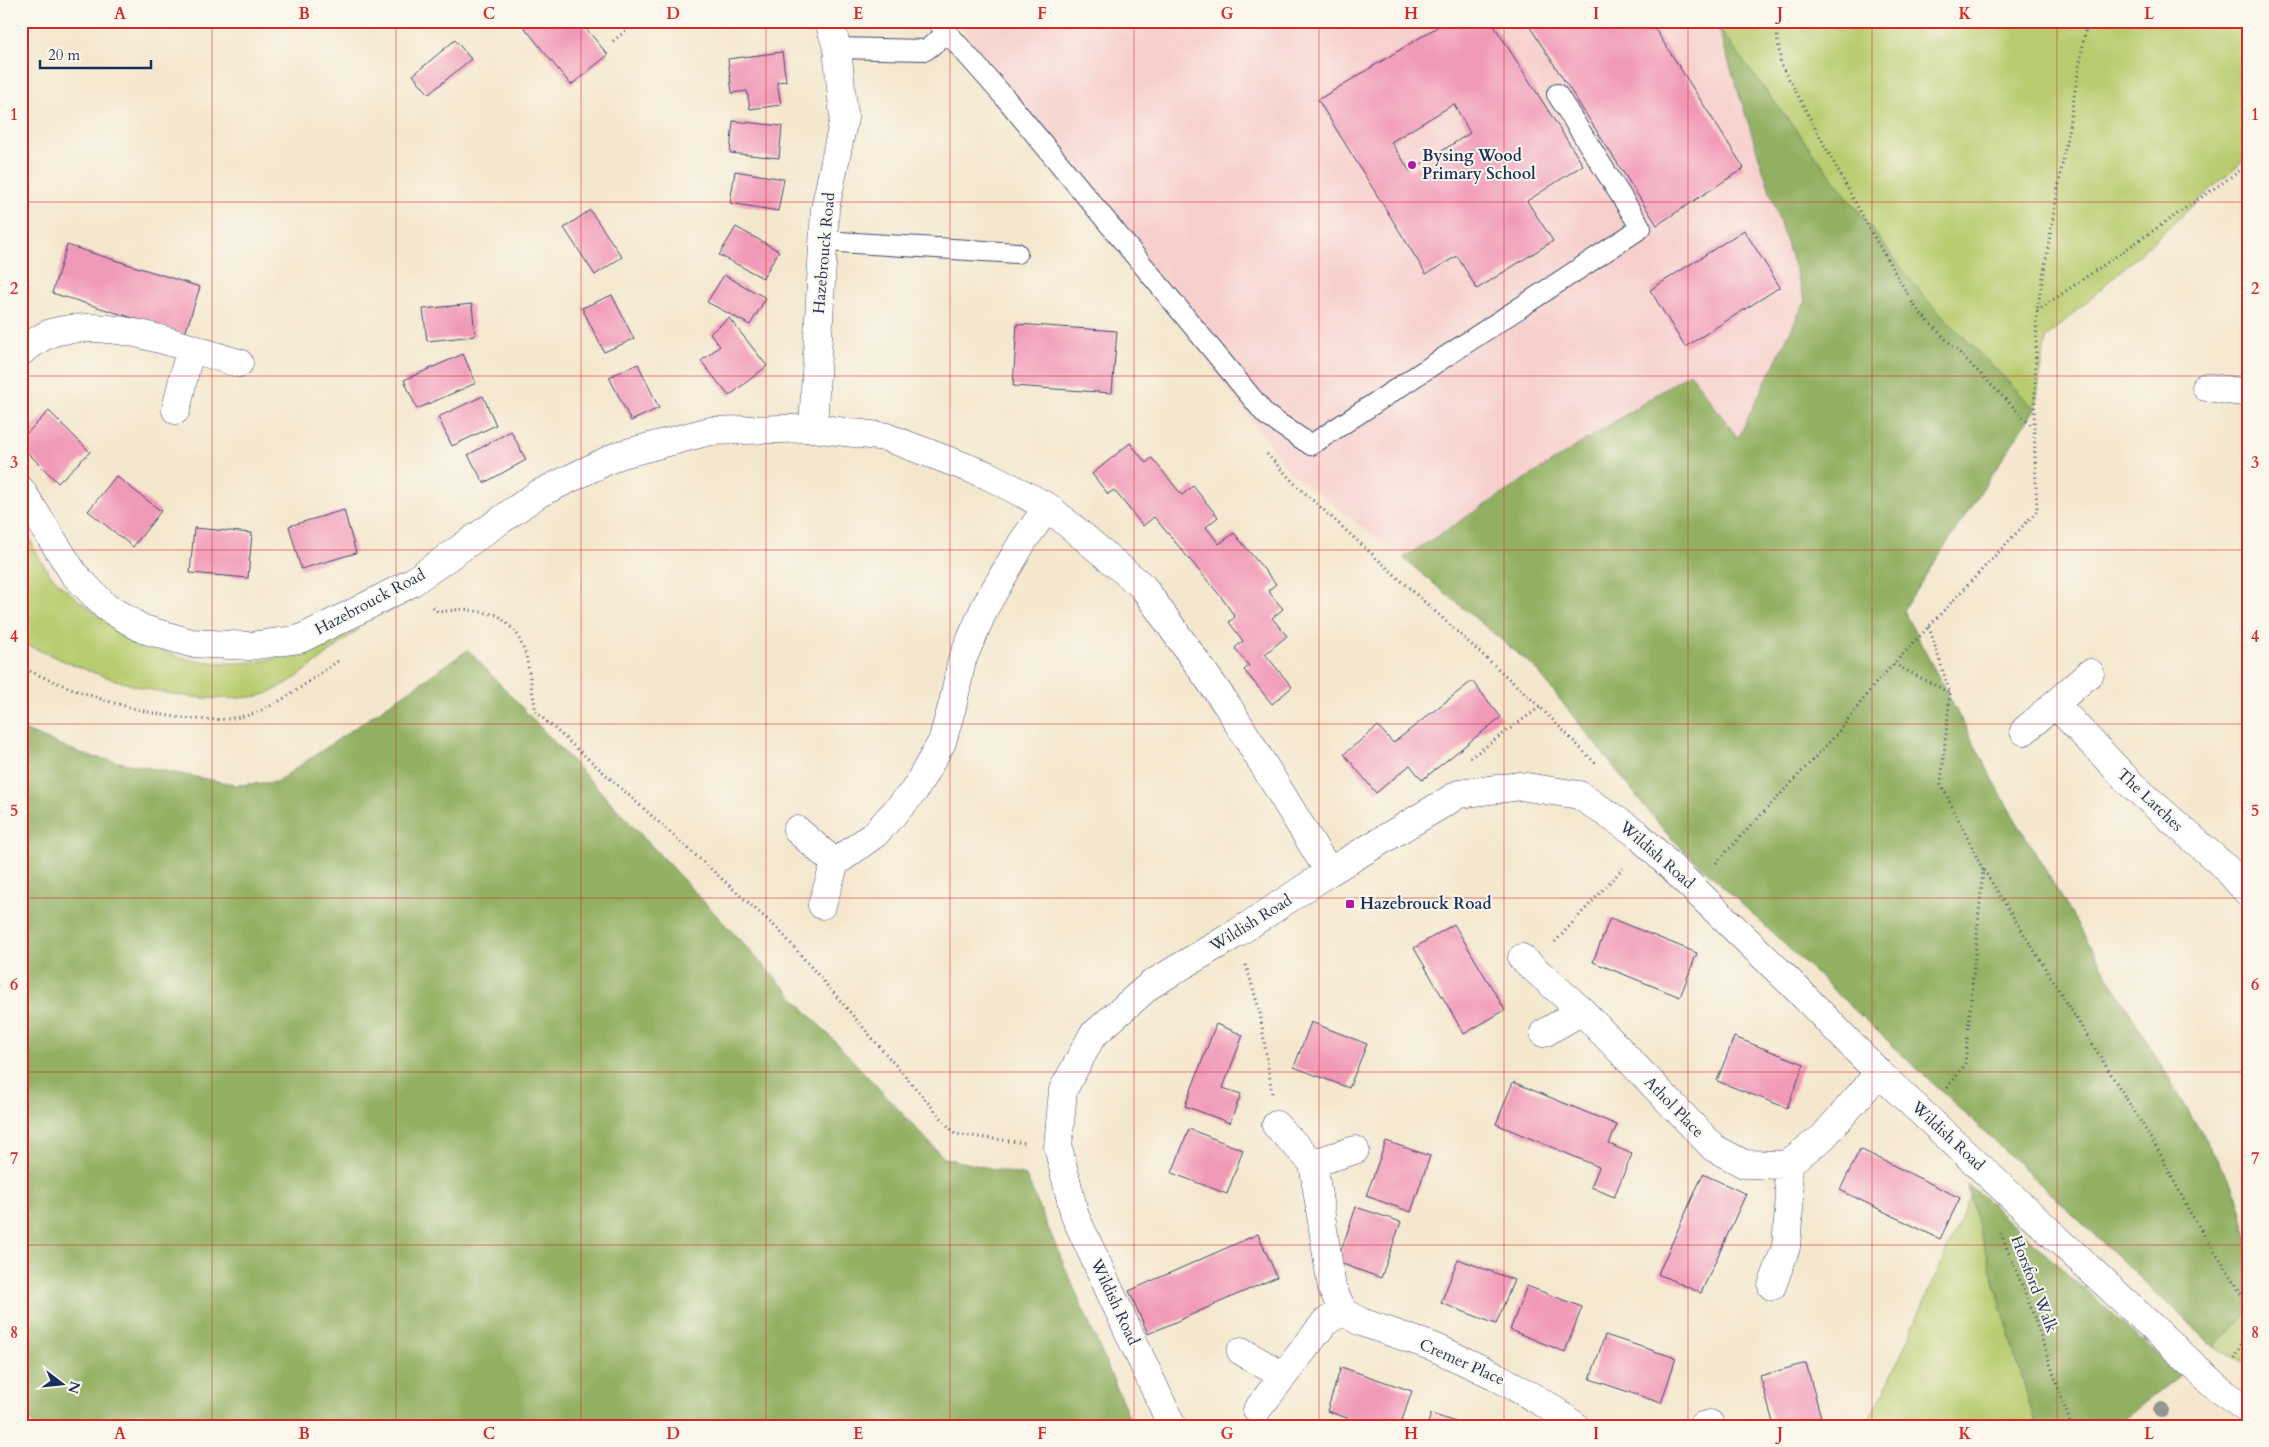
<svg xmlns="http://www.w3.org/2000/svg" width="2269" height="1447" viewBox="0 0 2269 1447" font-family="Cardo,serif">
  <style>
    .built { fill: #f7d0cd }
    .green { fill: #b9cc6f; stroke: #6a7e66 }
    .forest { fill: #92b062; stroke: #567060 }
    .building { fill: #f19ab8; fill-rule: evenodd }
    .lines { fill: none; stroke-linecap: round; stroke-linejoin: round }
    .lane-casing { stroke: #3c4b6f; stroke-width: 22 }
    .street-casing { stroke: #3c4b6f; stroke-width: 29 }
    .path { stroke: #3c4b6f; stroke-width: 3; stroke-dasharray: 1 4; stroke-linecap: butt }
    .lane { stroke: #fff; stroke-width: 20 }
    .street { stroke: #fff; stroke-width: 28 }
    .tree { fill: #929793 }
    .grid { fill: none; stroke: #d62828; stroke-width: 1; stroke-opacity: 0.55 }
    .poi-dot { fill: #b5179e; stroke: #fbf7ec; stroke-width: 2 }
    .labels { text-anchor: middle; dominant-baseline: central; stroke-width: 4; stroke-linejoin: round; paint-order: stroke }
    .poi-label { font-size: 16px; font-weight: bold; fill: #1b2f5e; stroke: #fbf7ec; text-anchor: start }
    .street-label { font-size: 16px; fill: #1b2f5e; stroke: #fbf7ec }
    .neatline { fill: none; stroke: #d62828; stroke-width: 2 }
    .grid-label { font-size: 16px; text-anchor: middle; font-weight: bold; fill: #d62828 }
  </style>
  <rect width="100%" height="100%" fill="#fbf7ec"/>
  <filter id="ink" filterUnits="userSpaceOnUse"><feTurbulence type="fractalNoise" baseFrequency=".02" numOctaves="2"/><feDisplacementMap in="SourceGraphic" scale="10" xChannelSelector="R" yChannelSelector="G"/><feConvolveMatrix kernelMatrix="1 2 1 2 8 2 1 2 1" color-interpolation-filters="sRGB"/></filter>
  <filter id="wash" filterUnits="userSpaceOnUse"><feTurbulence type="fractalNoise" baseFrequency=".0096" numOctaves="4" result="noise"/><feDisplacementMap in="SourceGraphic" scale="20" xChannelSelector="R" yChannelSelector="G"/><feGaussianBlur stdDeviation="1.12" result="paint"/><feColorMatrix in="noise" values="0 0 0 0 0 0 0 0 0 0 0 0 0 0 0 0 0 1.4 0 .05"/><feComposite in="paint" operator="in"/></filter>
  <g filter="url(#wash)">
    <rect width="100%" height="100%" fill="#f4e7ce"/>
    <path class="built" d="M 957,21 L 1714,21 L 1718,28 L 1805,301 L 1738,438 L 1690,374 L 1403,558 L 1290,472 Z"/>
    <path class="green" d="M 1731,21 L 2248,21 L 2248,156 L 2046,338 L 2035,409 L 1923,296 L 1718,28 Z
      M 21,523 C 30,538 37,556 47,570 C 60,587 81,602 98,615 C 186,681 264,673 359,629 C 333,649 296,682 266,694 C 257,697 245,698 236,698 C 164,703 86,672 21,642 Z
      M 1970,1197 L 2036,1426 L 1865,1426 L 1889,1382 Z
      M 2248,1312 L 2248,1364 L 2214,1347 Z"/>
    <path class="forest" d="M 1718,28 L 1923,296 L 2035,409 L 1903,610 L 2005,802 L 2234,1188 L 2248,1238 L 2248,1312 L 2214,1347 L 1666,833 L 1534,667 L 1403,558 L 1690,373 L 1738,438 L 1805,301 Z
      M 468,650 L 944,1158 L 1026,1176 L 1133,1426 L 34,1426 L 21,1413 L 21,729 L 88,756 L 237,785 L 276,782 Z
      M 1967,1183 L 2180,1375 L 2115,1426 L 2036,1426 L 1970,1197 Z"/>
    <g id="blocks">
      <path class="building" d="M 519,21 L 580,21 L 608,55 L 571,85 Z
        M 1447,21 L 1491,21 L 1583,165 L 1527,201 L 1553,241 L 1477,289 L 1457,256 L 1426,274 L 1318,100 ZM 1454,104 L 1470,133 L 1410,171 L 1391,142 Z
        M 1526,21 L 1650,21 L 1744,168 L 1657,225 Z
        M 455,40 L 471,59 L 429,94 L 413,75 Z
        M 782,52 L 786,81 L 777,82 L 781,105 L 750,109 L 747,91 L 732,93 L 728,59 Z
        M 733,121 L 782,126 L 779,158 L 730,153 Z
        M 735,171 L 784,179 L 778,211 L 730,203 Z
        M 590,210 L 622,257 L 595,275 L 564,228 Z
        M 736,227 L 779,251 L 763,278 L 719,255 Z
        M 1744,230 L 1780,287 L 1685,347 L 1650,290 Z
        M 67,245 L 200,287 L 185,334 L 52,293 Z
        M 724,275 L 766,298 L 750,325 L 707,302 Z
        M 612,295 L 634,339 L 604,352 L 582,308 Z
        M 472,304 L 475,336 L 427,341 L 423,309 Z
        M 729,318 L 767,366 L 729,396 L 701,361 L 720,346 L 710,333 Z
        M 1017,324 L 1117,331 L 1112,393 L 1013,386 Z
        M 463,354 L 476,383 L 417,409 L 404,380 Z
        M 638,364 L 659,408 L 631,421 L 609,377 Z
        M 483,396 L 496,425 L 452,446 L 438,417 Z
        M 49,411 L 90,452 L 58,483 L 21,446 L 21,439 Z
        M 511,431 L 526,460 L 484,483 L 468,455 Z
        M 1130,443 L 1146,463 L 1152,458 L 1182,495 L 1193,486 L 1218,517 L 1206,527 L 1219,544 L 1234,533 L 1276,584 L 1268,591 L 1283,609 L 1272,618 L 1287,636 L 1265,654 L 1292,687 L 1272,704 L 1244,670 L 1249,666 L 1235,648 L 1243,641 L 1229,622 L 1235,617 L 1222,598 L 1154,517 L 1143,526 L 1114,490 L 1108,494 L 1092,474 Z
        M 116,476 L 161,511 L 133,547 L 88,511 Z
        M 344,510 L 356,553 L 301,569 L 289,526 Z
        M 194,528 L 252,533 L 248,578 L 190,573 Z
        M 1472,681 L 1501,717 L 1422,780 L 1410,765 L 1376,793 L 1344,754 L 1378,726 L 1393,743 Z
        M 1610,918 L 1697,953 L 1680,997 L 1593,962 Z
        M 1454,924 L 1505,1010 L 1464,1034 L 1414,948 Z
        M 1311,1022 L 1367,1044 L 1349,1088 L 1294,1067 Z
        M 1216,1024 L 1243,1035 L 1223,1088 L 1241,1094 L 1230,1123 L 1185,1106 Z
        M 1734,1037 L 1804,1064 L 1787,1108 L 1717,1081 Z
        M 1513,1082 L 1617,1125 L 1609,1144 L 1632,1154 L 1614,1197 L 1591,1187 L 1599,1167 L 1496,1124 Z
        M 1189,1129 L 1243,1150 L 1227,1194 L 1172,1173 Z
        M 1386,1141 L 1430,1156 L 1411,1212 L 1366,1196 Z
        M 1860,1149 L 1960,1198 L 1940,1239 L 1840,1190 Z
        M 1703,1174 L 1746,1194 L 1701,1293 L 1658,1274 Z
        M 1356,1207 L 1401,1222 L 1381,1278 L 1337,1262 Z
        M 1258,1234 L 1277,1277 L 1148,1334 L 1129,1291 Z
        M 1458,1259 L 1514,1280 L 1496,1324 L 1441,1303 Z
        M 1527,1286 L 1582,1307 L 1565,1352 L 1510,1330 Z
        M 1605,1335 L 1676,1358 L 1661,1403 L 1590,1379 Z
        M 1806,1363 L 1821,1417 L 1789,1426 L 1774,1426 L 1760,1376 Z
        M 1341,1367 L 1412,1391 L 1400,1426 L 1369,1426 L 1327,1411 Z
        M 1431,1414 L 1465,1425 L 1465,1426 L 1427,1426 Z"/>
    </g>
  </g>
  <g filter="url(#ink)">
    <use href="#blocks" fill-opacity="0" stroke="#3c4b6f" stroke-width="1"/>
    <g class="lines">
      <g class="lane-casing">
        <path id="lane" d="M 937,21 L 1007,100 L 1266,415 L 1311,445 L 1641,228 L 1557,94
          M 837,48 L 926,50 L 946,34
          M 823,241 L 1017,253"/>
      </g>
      <g class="street-casing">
        <path id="street" d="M 21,352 C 30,345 44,335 54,332 C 114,317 182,347 239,363
          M 2206,387 L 2248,393
          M 176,410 L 190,349
          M 813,428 L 825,209 L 844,118 L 837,48 L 829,21
          M 21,490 L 74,574 L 106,607 L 143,629 L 191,643 L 250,646 L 300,639 L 355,612 L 411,583 L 538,494 L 619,455 L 710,431 L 813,428 L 886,437 L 987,475 L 1048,507 L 1143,587 L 1227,705 L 1329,872
          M 2055,704 L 2132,785 L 2226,868 L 2248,893
          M 2024,731 L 2090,673
          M 797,830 L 835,863
          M 822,905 L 835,863 L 875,834 L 914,791 L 942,742 L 953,703 L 962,660 L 985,607 L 1023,541 L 1048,507
          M 1522,958 L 1582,1011 L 1714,1148 L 1744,1164 L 1786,1165 L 1823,1137 L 1879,1073
          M 1544,1033 L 1582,1011
          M 1276,1125 L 1313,1163 L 1332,1288 L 1343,1311 L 1361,1322 L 1434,1347 L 1494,1375 L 1550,1407 L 1575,1426
          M 1313,1163 L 1355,1150
          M 1772,1286 L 1786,1247 L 1790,1196 L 1786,1165
          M 1241,1351 L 1283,1376
          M 1257,1410 L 1325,1322 L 1343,1311
          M 1172,1426 L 1075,1216 L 1058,1147 L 1063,1090 L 1092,1036 L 1150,985 L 1237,933 L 1329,872 L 1459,794 L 1520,786 L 1579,795 L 1636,833 L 1796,988 L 1879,1073 L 2221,1391 L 2248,1410
          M 1702,1426 L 1710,1424"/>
      </g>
      <path class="path" d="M 1775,21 L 1781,64 L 1870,230 L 1917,310 L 2034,428
        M 613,41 L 638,21
        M 2037,311 L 2248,165
        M 1267,454 L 1295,484 L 1540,707 L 1597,765
        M 433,607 L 438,612 L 464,609 L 498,615 L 517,633 L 526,655 L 536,712 L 780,931 L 955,1134 L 1025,1143
        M 1929,627 L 1950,693 L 1941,784 L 1983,870 L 1965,1064 L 1946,1090
        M 1894,664 L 1950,693
        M 21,667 C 80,695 194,737 257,712 C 287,700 314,677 341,659
        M 1470,758 L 1540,707
        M 1716,863 L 1837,734 L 1874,685 L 2037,511 L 2034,428 L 2037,311 L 2087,21
        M 1984,870 L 2157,1148 L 2191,1214 L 2236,1284 L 2248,1309
        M 1555,942 L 1623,868
        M 1246,965 L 1260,1012 L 1272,1094
        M 2001,1233 L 2033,1313 L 2071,1426
        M 2235,1359 L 2248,1330"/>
      <use href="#lane" class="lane"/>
      <use href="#street" class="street"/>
    </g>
    <circle class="tree" cx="2161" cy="1410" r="8"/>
  </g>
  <path class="grid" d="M 212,21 L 212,1426M 396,21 L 396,1426M 581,21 L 581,1426M 766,21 L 766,1426M 950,21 L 950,1426M 1134,21 L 1134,1426M 1319,21 L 1319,1426M 1504,21 L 1504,1426M 1688,21 L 1688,1426M 1872,21 L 1872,1426M 2057,21 L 2057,1426M 21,202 L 2248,202M 21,376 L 2248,376M 21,550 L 2248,550M 21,724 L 2248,724M 21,898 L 2248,898M 21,1072 L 2248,1072M 21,1245 L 2248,1245"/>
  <g class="poi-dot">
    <circle cx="1412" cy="165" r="5"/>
    <rect x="1345" y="899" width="10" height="10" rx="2.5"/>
  </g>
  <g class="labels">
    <g class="poi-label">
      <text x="1422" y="156">Bysing Wood<tspan x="1422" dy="18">Primary School</tspan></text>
      <text x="1360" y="904">Hazebrouck Road</text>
    </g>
    <g class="street-label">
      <text transform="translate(824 253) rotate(-85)">Hazebrouck Road</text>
      <text transform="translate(370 602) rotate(-28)">Hazebrouck Road</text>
      <text transform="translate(2150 800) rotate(43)">The Larches</text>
      <text transform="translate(1657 855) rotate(41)">Wildish Road</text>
      <text transform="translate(1251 923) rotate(-32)">Wildish Road</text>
      <text transform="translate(1674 1107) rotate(46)">Athol Place</text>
      <text transform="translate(1948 1136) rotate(43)">Wildish Road</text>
      <text transform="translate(2034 1284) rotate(69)">Horsford Walk</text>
      <text transform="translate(1115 1302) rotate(65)">Wildish Road</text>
      <text transform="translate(1462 1362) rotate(24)">Cremer Place</text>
    </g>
  </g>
  <rect width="2269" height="1447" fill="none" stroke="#fbf7ec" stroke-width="55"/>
  <g transform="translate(62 1384) rotate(106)" stroke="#fbf7ec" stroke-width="4" paint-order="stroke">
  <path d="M0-4L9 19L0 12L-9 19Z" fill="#1b2f5e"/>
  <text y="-8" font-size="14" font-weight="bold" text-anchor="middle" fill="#1b2f5e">N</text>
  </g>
  <path d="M40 60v8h111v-8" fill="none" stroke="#1b2f5e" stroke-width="2.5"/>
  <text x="48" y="60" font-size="15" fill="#1b2f5e" stroke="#fbf7ec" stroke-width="4" paint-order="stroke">20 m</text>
  <rect x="28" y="28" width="2214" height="1392" class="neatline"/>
  <g class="grid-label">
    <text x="120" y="19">A</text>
    <text x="304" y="19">B</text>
    <text x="489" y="19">C</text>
    <text x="673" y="19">D</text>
    <text x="858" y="19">E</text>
    <text x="1042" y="19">F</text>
    <text x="1227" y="19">G</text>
    <text x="1411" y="19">H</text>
    <text x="1596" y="19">I</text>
    <text x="1780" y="19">J</text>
    <text x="1965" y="19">K</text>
    <text x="2149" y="19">L</text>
    <text x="14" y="120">1</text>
    <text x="2255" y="120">1</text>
    <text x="14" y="294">2</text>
    <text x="2255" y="294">2</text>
    <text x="14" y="468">3</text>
    <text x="2255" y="468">3</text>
    <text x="14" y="642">4</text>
    <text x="2255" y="642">4</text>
    <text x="14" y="816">5</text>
    <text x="2255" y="816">5</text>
    <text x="14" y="990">6</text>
    <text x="2255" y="990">6</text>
    <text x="14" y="1164">7</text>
    <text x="2255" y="1164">7</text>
    <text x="14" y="1338">8</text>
    <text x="2255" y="1338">8</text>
    <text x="120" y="1439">A</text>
    <text x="304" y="1439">B</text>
    <text x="489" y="1439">C</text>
    <text x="673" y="1439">D</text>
    <text x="858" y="1439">E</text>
    <text x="1042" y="1439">F</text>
    <text x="1227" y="1439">G</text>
    <text x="1411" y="1439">H</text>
    <text x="1596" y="1439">I</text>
    <text x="1780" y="1439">J</text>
    <text x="1965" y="1439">K</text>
    <text x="2149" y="1439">L</text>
  </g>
</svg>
